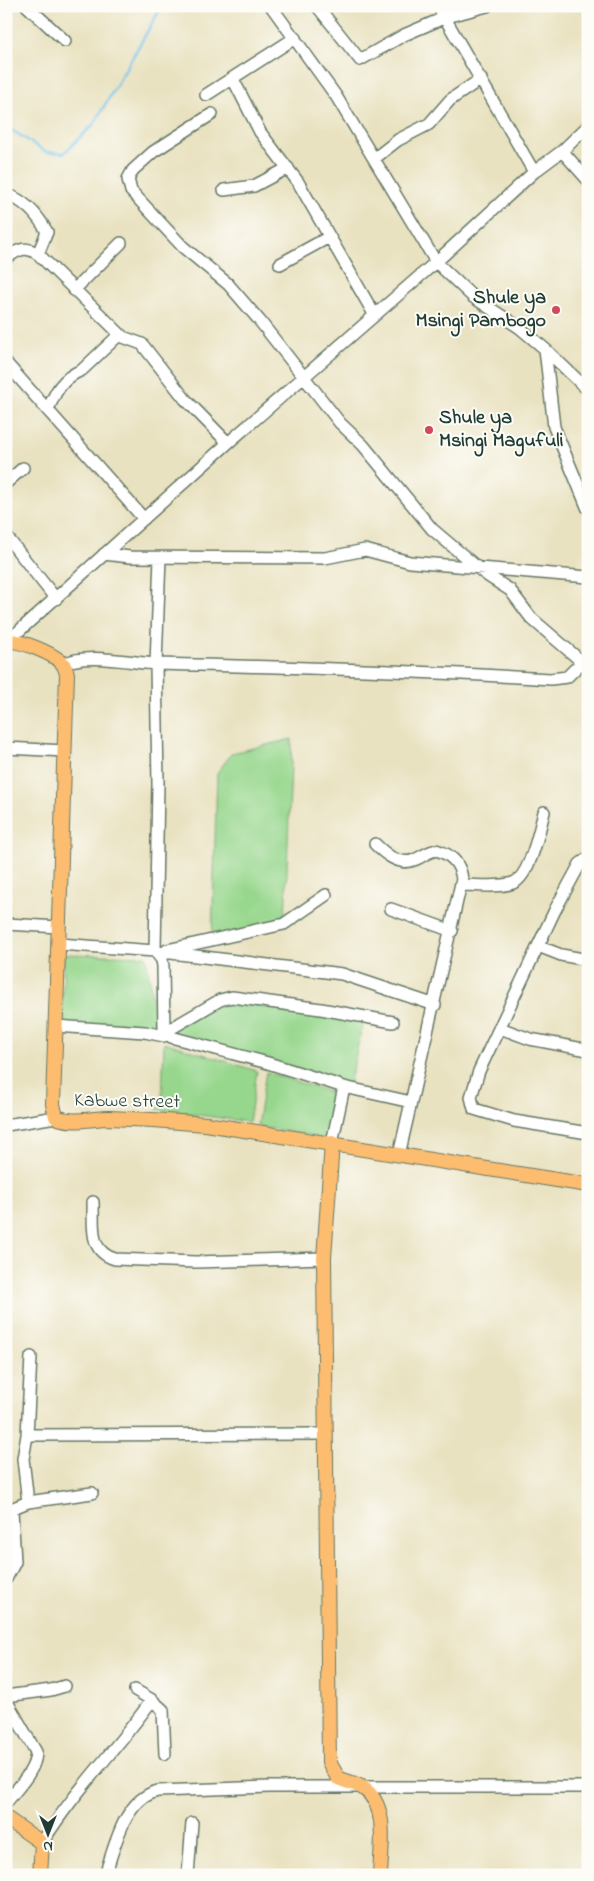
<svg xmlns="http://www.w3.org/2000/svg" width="594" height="1881" viewBox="0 0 594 1881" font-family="'Indie Flower',sans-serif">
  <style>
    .green { fill: #97d78d; stroke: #5b8a60 }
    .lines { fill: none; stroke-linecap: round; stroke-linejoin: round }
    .stream { stroke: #6fc2eb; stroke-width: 2.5 }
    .minor-casing { stroke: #667765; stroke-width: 14 }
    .major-casing { stroke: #667765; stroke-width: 16 }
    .minor { stroke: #fff; stroke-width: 11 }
    .major { stroke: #fcbd6f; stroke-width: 14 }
    .poi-dot { fill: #d1495b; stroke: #fdfcf7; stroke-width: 2 }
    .labels { text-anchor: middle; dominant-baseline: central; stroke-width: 4; stroke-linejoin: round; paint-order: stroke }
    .poi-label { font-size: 20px; font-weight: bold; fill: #1f3d34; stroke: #fdfcf7; text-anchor: end }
    .street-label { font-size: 20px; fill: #1f3d34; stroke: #fdfcf7 }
  </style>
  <rect width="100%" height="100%" fill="#fdfcf7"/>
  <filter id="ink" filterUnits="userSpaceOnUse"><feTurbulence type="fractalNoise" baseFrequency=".02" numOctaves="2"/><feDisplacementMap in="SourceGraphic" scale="10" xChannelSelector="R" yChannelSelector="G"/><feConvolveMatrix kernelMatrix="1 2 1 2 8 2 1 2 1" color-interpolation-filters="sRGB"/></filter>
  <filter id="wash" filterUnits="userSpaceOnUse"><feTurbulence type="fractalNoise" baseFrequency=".0096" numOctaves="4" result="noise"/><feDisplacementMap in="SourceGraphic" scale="20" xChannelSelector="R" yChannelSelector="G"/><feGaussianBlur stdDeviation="1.12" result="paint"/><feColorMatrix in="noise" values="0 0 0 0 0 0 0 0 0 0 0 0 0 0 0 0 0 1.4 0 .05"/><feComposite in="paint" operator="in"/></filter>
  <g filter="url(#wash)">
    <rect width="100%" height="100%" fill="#e9e2c1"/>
    <path class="green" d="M 292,739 L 285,920 L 212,939 L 217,773 L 232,753 Z
      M 64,954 L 146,956 L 155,1015 L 155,1033 L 62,1032 Z
      M 223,998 L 363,1023 L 349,1086 L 170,1032 Z
      M 164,1042 L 257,1071 L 249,1122 L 156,1109 L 162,1097 Z
      M 266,1072 L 332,1093 L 327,1139 L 257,1126 Z"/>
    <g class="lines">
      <path class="stream" d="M 6,130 L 10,129 L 46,152 L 64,153 L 94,124 L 162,6"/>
    </g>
  </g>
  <g filter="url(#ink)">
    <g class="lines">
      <g class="minor-casing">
        <path id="minor" d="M 27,6 L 65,41
          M 271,6 L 336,96 L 436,262 L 473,297 L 520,328 L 545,349 L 588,390
          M 317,6 L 360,60 L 404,35 L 446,17 L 487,6
          M 438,6 L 534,172
          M 233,79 L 260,132 L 298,182 L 374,314
          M 206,95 L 295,38
          M 212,114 L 153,152 L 133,170 L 128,179 L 131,191 L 183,247 L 228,284 L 259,320 L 340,423 L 363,445 L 432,529 L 485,574 L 510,590 L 531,618 L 588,667
          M 562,151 L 588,180
          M 375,158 L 398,140 L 429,124 L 450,100 L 481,79
          M 224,190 L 254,186 L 288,168
          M 6,194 C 25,201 38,215 47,232 L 38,254
          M 6,258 C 18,250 25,245 38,254 L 123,337 L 142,344 L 185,399 L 228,443
          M 280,264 L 329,237
          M 74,290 L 121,243
          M 545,349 L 554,427 L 588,509
          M 6,363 L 144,519
          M 48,410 C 55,392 62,378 82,370 L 120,334
          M 6,483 L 23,468
          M 6,536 L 56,599
          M 104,554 L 130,557 L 325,558 L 365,550 L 410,562 L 588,577
          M 160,558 L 156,664 L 158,784 L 155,951 L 342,974 L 435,1005
          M 9,640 L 228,443 L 436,262 L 534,172 L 562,151 L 588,126
          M 64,664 C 84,652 133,663 157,664 C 289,667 420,671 551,679 L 567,677 L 581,663
          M 6,748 L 65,751
          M 375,844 C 385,854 399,866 414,860 C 422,857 427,852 436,850 C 451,854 460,863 462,879 L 399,1155
          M 588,858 L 580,864 L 555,910 L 479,1071 L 471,1097 L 474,1109 L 514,1121 L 588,1133
          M 462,885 C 478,885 498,888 513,883 C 530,877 540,828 544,812
          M 391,909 L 452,931
          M 6,924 L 59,927
          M 59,944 L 155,951 L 162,960 L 163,966 L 164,1029 L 171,1037 L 268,1063 L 344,1087 L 411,1102
          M 538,946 L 561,955 L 588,960
          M 167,950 L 284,924 L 326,895
          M 55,1026 L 145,1032 L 164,1036
          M 500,1028 L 530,1039 L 588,1050
          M 165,1032 L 220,1000 L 232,997 L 321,1009 L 393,1022
          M 6,1125 L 56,1117
          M 332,1143 L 344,1087
          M 93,1202 C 94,1226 88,1251 115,1259 L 196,1262 L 324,1258
          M 27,1435 L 31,1357
          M 28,1502 L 92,1493
          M 6,1511 L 28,1502 L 23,1459 L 27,1435 L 326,1434
          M 6,1579 L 15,1562 L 12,1510
          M 135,1690 L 152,1700 L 163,1710 L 165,1754
          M 6,1696 L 51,1690 L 65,1686
          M 6,1700 L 36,1752 C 36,1771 17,1788 6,1803
          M 42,1843 C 74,1791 117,1749 152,1700
          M 105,1875 C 115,1846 124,1799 158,1791 L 270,1787 L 588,1787
          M 188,1875 L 192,1823"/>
      </g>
      <g class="major-casing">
        <path id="major" d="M 6,642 C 16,637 55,655 62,663 C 65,666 66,670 67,674 L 53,1104 L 56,1117 C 73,1124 92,1118 109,1118 C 142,1119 174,1121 206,1124 L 588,1185
          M 332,1143 L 324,1258 L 329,1762 L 338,1778 C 346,1782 356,1783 363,1788 C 389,1805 381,1847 380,1875
          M 6,1818 L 42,1843 L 40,1875"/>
      </g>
      <use href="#minor" class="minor"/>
      <use href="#major" class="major"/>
    </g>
  </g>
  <g class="poi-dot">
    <circle cx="556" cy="310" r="5"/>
    <circle cx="429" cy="430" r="5"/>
  </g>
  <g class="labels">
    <g class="poi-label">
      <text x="546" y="298">Shule ya<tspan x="546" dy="23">Msingi Pambogo</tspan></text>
      <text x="439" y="418" text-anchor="start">Shule ya<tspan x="439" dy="23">Msingi Magufuli</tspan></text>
    </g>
    <g class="street-label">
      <text transform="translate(127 1102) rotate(1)">Kabwe street</text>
    </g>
  </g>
  <rect width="594" height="1881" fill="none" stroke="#fdfcf7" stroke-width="25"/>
  <g transform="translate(48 1834) rotate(180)" stroke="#fdfcf7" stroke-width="4" paint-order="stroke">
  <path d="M0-4L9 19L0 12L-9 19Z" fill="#1f3d34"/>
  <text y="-8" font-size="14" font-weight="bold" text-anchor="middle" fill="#1f3d34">N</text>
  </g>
</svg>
